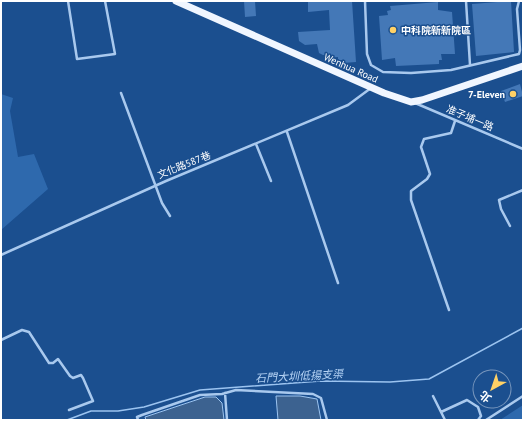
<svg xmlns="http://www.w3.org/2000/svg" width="524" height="421" viewBox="0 0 524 421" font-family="'PT Sans','Noto Sans TC',sans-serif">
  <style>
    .green { fill: #2e69ad }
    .water { fill: #3c6290; stroke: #9cc4f0 }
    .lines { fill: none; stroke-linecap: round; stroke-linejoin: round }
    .stream { stroke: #9cc4f0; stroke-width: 1.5 }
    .building { fill: #4478b7 }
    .service { stroke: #a9c9ee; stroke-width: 2.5 }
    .primary { stroke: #f0f6ff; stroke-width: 7 }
    .poi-dot { fill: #ffd166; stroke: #1b4f8f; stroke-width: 1.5 }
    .labels { text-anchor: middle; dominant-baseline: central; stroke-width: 3; stroke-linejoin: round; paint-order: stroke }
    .poi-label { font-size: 10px; font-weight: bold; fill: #fff; stroke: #1b4f8f; text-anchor: start }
    .street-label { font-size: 10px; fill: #fff; stroke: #1b4f8f }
    .water-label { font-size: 11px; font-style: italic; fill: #b5d3f5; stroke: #1b4f8f }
  </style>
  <rect width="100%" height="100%" fill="#1b4f8f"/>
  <path class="green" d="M 1,94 L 13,98 L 10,111 L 18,157 L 34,154 L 48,189 L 1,230 Z
    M 523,405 L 523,420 L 500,420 Z"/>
  <path class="water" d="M 276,396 L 300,396 L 317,399 L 321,420 L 278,420 Z
    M 205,397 L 216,397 L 222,403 L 224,420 L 146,420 L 145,417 Z"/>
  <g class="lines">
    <path class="stream" d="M 67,420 L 91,411 L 118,411 L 144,407 L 200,390 L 321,381 L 390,382 L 429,379 L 523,328"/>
  </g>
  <path class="building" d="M 244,1 L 255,1 L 256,16 L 245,17 Z
    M 308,1 L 352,1 L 356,62 L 343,63 L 343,60 L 338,60 L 338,57 L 330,58 L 330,55 L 323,55 L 319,53 L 317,44 L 305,45 L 299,41 L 298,32 L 330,30 L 329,10 L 308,12 Z
    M 511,1 L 514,52 L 476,56 L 472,4 Z
    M 438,2 L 438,10 L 452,12 L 455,54 L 441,54 L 442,60 L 439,60 L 439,64 L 396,66 L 395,58 L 382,60 L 379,16 L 388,15 L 387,11 L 391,10 L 390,6 Z
    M 520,84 L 523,96 L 505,102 L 501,91 Z"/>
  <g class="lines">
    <path class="service" d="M 68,1 L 77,59 L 115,54 L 105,1
      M 365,1 L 367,54 L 371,65 L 383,72 L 411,73 L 451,70 L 519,54 L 520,50 L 517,9 L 519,1
      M 466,1 L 470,65
      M 121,93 L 162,203 L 170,216
      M 415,103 L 523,149
      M 287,132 L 338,283
      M 256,144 L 271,181
      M 510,226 L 501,209 L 499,200 L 523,190
      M 1,255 L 166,181 L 348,105 L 371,88
      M 449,310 L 411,200 L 411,191 L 427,179 L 430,174 L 421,147 L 424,139 L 451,133 L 455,121
      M 1,340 L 22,330 L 29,332 L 49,363 L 53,363 L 58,359 L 70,376 L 73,378 L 81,375 L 83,378 L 93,401 L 69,410
      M 225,393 L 227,420
      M 433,396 L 445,420
      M 441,412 L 467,400 L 478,407 L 481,416 L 478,420
      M 138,420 L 137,417 L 142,415 L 200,395 L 222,394 L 236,390 L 313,394 L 321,398 L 327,420
      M 486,420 L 523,396"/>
    <path class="primary" d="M 176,1 L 384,93 L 411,102 L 422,100 L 523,66"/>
  </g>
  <g class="poi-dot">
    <circle cx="393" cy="30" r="4"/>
    <circle cx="513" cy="94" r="4"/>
  </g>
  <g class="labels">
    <g class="poi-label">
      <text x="401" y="30">中科院新新院區</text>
      <text x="505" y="94" text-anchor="end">7-Eleven</text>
    </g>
    <g class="street-label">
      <text transform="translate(351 68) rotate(24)">Wenhua Road</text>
      <text transform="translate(470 118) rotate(23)">准子埔一路</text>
      <text transform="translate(184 165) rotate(-22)">文化路587巷</text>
    </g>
    <g class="water-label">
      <text transform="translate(299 376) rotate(-3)">石門大圳低揚支渠</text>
    </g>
  </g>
  <rect width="524" height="421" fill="none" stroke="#ffffff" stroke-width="4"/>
  <g transform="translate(492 389) rotate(220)"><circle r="19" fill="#1b4f8f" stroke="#7695bc"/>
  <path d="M0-3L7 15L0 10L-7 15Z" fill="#ffd166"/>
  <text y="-6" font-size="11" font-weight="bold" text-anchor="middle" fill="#ffffff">北</text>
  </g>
</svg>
